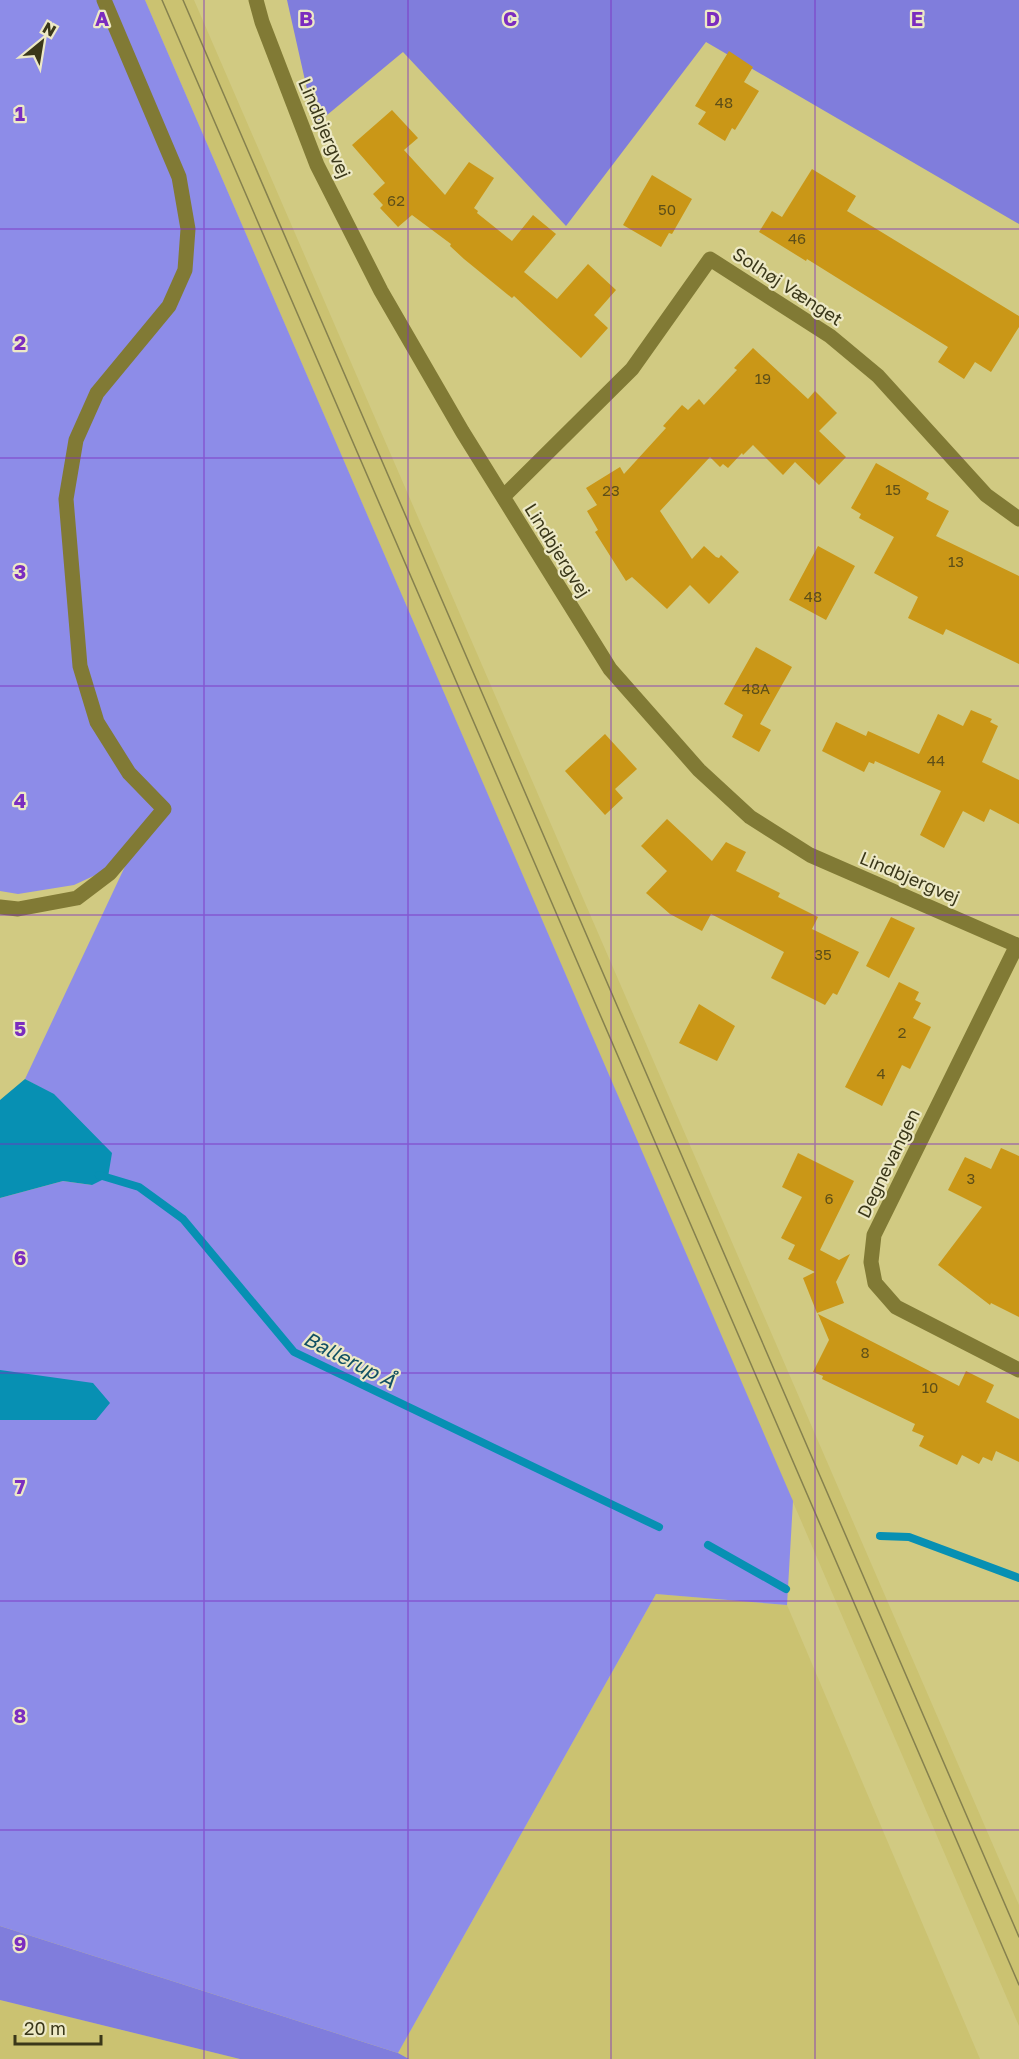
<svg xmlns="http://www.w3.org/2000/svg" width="1019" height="2059" viewBox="0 0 1019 2059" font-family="'Golos Text',sans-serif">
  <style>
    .built { fill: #cbc271 }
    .green { fill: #8d8ce8 }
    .forest { fill: #807ddc }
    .water { fill: #0790b3 }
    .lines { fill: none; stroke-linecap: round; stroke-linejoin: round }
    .stream { stroke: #0790b3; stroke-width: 8 }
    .building { fill: #ca9717 }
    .minor { stroke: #817a35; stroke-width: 15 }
    .tram { stroke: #86814e; stroke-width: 1.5 }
    .grid { fill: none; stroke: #7b2cbf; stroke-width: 1.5; stroke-opacity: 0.55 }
    .labels { text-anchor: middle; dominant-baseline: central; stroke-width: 4.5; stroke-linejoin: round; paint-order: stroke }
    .number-label { font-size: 15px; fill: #5e4f18 }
    .street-label { font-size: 18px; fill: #3a3719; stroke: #ede9c6 }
    .water-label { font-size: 20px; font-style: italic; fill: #115063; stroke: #ede9c6 }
    .grid-label { font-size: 20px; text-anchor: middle; font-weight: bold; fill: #7b2cbf; stroke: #ede9c6; stroke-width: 4.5; stroke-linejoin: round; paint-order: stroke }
  </style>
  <rect width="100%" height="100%" fill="#d1ca82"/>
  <path class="built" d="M 145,0 L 194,0 L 1019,1905 L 1019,2026 Z
    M 656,1594 L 787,1605 L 980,2059 L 409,2059 L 398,2053 Z
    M 0,2000 L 240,2059 L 0,2059 Z"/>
  <path class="green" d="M 0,0 L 145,0 L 793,1501 L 787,1605 L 656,1594 L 398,2053 L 0,1926 L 0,1198 L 63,1181 L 92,1185 L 54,1095 L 25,1079 L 128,860 L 74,885 L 18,894 L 0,891 Z"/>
  <path class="forest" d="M 287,0 L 1019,0 L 1019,224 L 706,42 L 566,226 L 403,52 L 315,125 Z
    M 0,1926 L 398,2053 L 409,2059 L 240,2059 L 0,2000 Z"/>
  <path class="water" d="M 25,1079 L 54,1094 L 112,1153 L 108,1177 L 92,1185 L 63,1181 L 0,1198 L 0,1100 Z
    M 0,1370 L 93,1383 L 110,1403 L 96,1420 L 0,1420 Z"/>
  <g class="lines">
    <path class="stream" d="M 99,1175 L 139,1187 L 183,1219 L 294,1352 L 659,1527
      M 880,1536 L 909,1537 L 1019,1578
      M 708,1545 L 786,1589"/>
  </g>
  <path class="building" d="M 729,51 L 753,67 L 744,82 L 759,91 L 735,130 L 732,128 L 725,141 L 698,124 L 706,112 L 695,106 Z
    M 392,110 L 418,138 L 404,150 L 445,195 L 469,162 L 494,178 L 474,208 L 478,211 L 477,213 L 512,241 L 533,215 L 556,234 L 524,272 L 557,299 L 588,264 L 616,290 L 594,315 L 608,328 L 581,358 L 514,296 L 512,298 L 464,259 L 450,246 L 451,244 L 412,215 L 398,227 L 380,208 L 383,205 L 373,194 L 385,183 L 352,145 Z
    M 812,169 L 856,196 L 847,211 L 1019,316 L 1019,327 L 991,372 L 975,362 L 964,379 L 938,362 L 948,347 L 807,259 L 806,261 L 759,232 L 772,211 L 782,217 Z
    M 652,175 L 692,199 L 672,234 L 669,233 L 661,247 L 623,225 Z
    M 753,348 L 808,399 L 815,391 L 837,413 L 819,431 L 846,457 L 819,485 L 795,462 L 783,475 L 753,445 L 743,455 L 742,453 L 728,468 L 723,464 L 720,467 L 710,457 L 660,511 L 692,559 L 704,546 L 716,557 L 719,558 L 721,555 L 739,572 L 709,604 L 690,585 L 667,609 L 632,577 L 626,581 L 595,532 L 598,530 L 587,511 L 597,505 L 586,488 L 620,467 L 624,474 L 666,428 L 663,426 L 682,405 L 688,410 L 699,399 L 704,405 L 737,370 L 734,368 Z
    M 876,463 L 929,493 L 926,499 L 949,511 L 936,536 L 1019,576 L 1019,664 L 946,629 L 943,635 L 908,618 L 918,597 L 874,573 L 894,537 L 859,518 L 861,514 L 851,508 Z
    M 818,546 L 855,566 L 826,620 L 789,600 Z
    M 756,647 L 792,667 L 760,724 L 771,730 L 759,752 L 732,737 L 743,715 L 724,704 Z
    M 971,710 L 992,719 L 990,722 L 998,726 L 982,762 L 1019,780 L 1019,824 L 990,809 L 984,822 L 963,811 L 944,848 L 920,835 L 941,791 L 875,761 L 874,764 L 869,762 L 864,772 L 822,751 L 836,722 L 866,736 L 868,731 L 919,754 L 938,714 L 963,726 Z
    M 605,734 L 637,769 L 615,789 L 623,798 L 605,815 L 565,771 Z
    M 667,819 L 712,861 L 726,842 L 746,852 L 736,871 L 780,893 L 778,897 L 818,917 L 812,929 L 859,952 L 837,995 L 833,993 L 825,1005 L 771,978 L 784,952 L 711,914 L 702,931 L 670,914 L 646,893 L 667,871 L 641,846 Z
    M 891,917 L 915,928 L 889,978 L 866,966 Z
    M 899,982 L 919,992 L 915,1000 L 921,1003 L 913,1018 L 931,1027 L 910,1069 L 902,1065 L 882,1106 L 845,1087 Z
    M 699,1004 L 735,1026 L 717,1061 L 679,1043 Z
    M 1001,1148 L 1019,1156 L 1019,1317 L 991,1303 L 990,1305 L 938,1265 L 982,1207 L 948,1190 L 965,1157 L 991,1169 Z
    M 798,1153 L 854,1181 L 820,1250 L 839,1260 L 850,1254 L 836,1282 L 844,1303 L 817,1313 L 803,1278 L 815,1272 L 788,1259 L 795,1245 L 781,1238 L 802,1197 L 782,1187 Z
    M 818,1314 L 959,1386 L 966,1371 L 994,1385 L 986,1402 L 1019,1419 L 1019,1462 L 996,1451 L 992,1461 L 983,1457 L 979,1464 L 962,1455 L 957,1465 L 919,1446 L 924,1436 L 912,1431 L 915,1424 L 822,1379 L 823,1376 L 813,1372 L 829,1340 Z"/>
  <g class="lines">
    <path class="minor" d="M 256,0 L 262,22 L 317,165 L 381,291 L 462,431 L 610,669 L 699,770 L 750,817 L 810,855 L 1019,946
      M 503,497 L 632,369 L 710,259 L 830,336 L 878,376 L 986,495 L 1019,519
      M 0,907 L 18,909 L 77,898 L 110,873 L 164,809 L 129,773 L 97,722 L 80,666 L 66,499 L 76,440 L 97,393 L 169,306 L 185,270 L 188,229 L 179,177 L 104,0
      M 1017,945 L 874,1235 L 871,1262 L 875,1283 L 896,1307 L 1019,1370"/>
    <path class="tram" d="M 162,0 L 1019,1985
      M 183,0 L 1019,1937"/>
  </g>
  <path class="grid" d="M 204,0 L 204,2059M 408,0 L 408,2059M 611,0 L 611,2059M 815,0 L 815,2059M 0,229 L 1019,229M 0,458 L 1019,458M 0,686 L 1019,686M 0,915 L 1019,915M 0,1144 L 1019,1144M 0,1373 L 1019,1373M 0,1601 L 1019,1601M 0,1830 L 1019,1830"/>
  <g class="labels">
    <g class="number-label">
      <text x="724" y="102">48</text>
      <text x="396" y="200">62</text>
      <text x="667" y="209">50</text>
      <text x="797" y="238">46</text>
      <text x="763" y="378">19</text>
      <text x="893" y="489">15</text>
      <text x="611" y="490">23</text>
      <text x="956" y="561">13</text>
      <text x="813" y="596">48</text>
      <text x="756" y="688">48A</text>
      <text x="936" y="760">44</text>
      <text x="823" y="954">35</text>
      <text x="902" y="1032">2</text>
      <text x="881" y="1073">4</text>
      <text x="971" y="1178">3</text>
      <text x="829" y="1198">6</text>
      <text x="865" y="1352">8</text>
      <text x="930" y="1387">10</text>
    </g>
    <g class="street-label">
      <text transform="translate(325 128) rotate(67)">Lindbjergvej</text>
      <text transform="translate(788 286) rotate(33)">Solhøj Vænget</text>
      <text transform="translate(558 550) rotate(58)">Lindbjergvej</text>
      <text transform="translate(910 877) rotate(23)">Lindbjergvej</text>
      <text transform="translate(888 1163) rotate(-64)">Degnevangen</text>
    </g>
    <g class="water-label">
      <text transform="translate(350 1359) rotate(27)">Ballerup Å</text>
    </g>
  </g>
  <g class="grid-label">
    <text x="102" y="26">A</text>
    <text x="306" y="26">B</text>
    <text x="510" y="26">C</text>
    <text x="713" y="26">D</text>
    <text x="917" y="26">E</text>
    <text x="20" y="121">1</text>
    <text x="20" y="350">2</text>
    <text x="20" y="579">3</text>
    <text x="20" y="808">4</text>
    <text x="20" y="1036">5</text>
    <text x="20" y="1265">6</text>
    <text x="20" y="1494">7</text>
    <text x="20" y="1723">8</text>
    <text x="20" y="1951">9</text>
  </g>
  <g transform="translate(42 42) rotate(30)" stroke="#ede9c6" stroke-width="4.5" paint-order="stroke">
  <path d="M0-4.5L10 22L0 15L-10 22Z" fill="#3a3719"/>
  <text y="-9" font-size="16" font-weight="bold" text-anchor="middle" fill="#3a3719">N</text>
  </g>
  <path d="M15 2035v9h86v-9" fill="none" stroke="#3a3719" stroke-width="3"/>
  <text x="24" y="2035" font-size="18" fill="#3a3719" stroke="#ede9c6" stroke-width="4.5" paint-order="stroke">20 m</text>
</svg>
